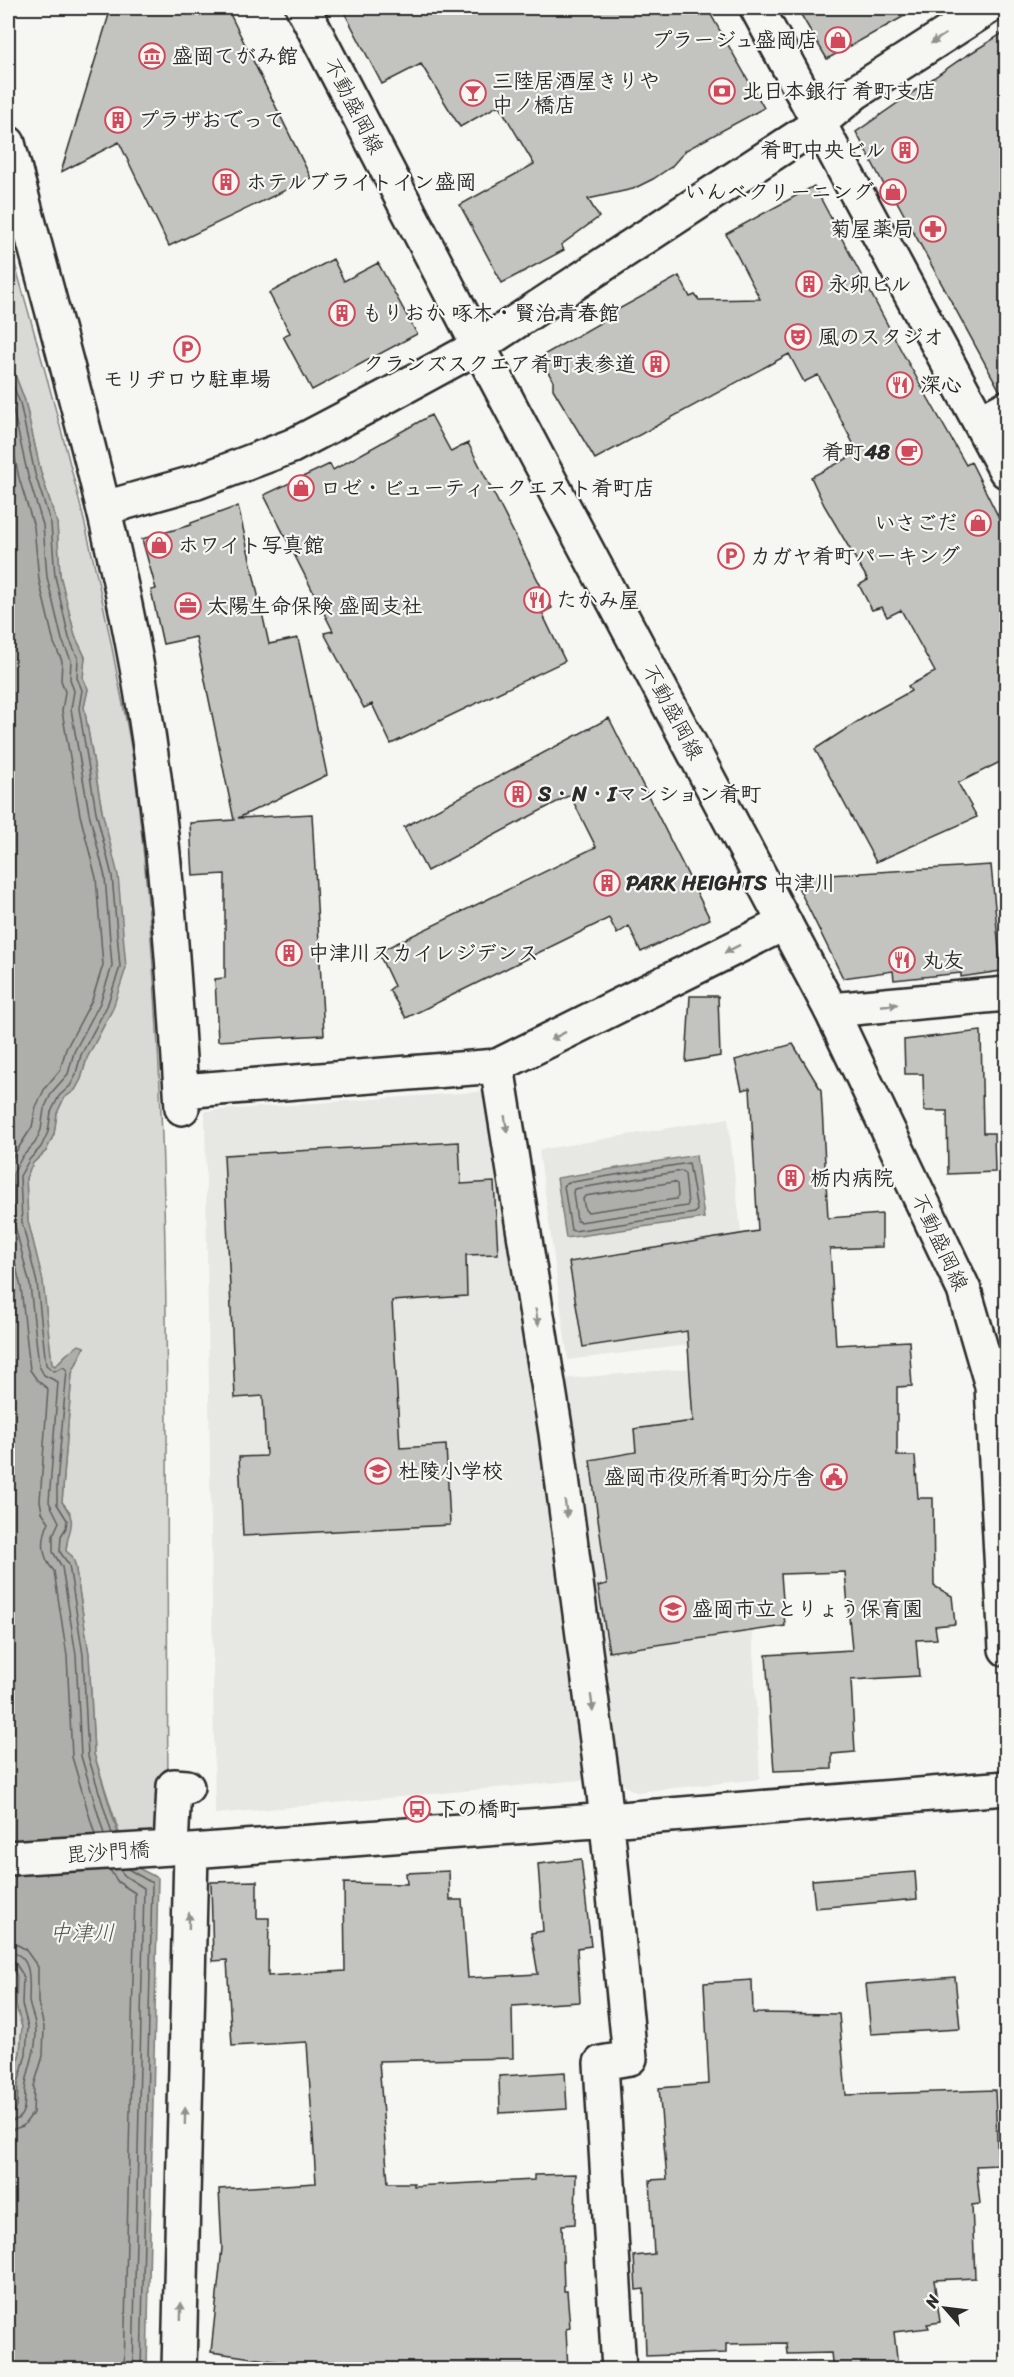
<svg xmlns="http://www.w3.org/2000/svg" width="1014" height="2377" viewBox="0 0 1014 2377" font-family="Sriracha,'Klee One',sans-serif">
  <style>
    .built { fill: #e7e7e3 }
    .green { fill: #d9d9d5; stroke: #828280; stroke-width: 1.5 }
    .water { fill: #aeaeab; stroke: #7a7a78; stroke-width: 1.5 }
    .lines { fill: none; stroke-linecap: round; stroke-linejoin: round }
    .shore { stroke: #5f5f5e; stroke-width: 1.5 }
    .building { fill: #c3c3c0; stroke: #2b2b2b; stroke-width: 1.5 }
    .minor-casing { stroke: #2b2b2b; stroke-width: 38 }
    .major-casing { stroke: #2b2b2b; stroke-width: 38 }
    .minor { stroke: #f6f6f2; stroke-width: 33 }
    .major { stroke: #f6f6f2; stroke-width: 33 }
    .oneway { fill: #90908e }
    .labels { text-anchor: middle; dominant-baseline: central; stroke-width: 4.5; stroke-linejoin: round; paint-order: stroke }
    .poi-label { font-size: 21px; font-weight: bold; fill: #2b2b2b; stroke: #f6f6f2; text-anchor: start }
    .street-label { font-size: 21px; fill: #2b2b2b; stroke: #f6f6f2 }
    .water-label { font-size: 22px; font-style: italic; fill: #525251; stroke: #f6f6f2 }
  </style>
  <rect width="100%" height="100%" fill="#f6f6f2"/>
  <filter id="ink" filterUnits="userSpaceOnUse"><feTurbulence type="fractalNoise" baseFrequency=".0167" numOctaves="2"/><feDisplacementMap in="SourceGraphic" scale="12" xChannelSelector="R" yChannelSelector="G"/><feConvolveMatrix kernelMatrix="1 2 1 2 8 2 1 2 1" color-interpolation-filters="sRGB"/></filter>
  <g filter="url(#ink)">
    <path class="built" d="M 489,1091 L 591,1779 L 215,1814 L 205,1111 Z
      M 728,1118 L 753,1337 L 568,1360 L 539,1150 Z
      M 738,1364 L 760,1779 L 636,1792 L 620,1783 L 562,1379 Z"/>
    <path class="green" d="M 8,240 C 49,383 90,527 117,674 C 123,705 130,736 134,767 C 176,1105 165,1446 168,1787 L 158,1839 L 122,1842 L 94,1754 L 89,1654 L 75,1564 L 66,1552 L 70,1512 L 62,1502 L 72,1373 L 84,1348 L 67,1354 L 55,1366 L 52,1364 L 42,1278 L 28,1221 L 26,1177 L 33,1163 L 46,1151 L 54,1134 L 57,1113 L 64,1098 L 75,1090 L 81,1079 L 87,1058 L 113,1008 L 102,811 L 84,707 L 88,689 L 83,678 L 85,657 L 75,636 L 60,575 L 57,523 L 41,473 L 25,401 L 8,356 Z
      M 8,1962 L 17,1976 L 16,2005 L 22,2027 L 20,2053 L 12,2083 L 11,2105 L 8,2115 Z"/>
    <path class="water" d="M 8,356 L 25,401 L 41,473 L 57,523 L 60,575 L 75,636 L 85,657 L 83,678 L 88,689 L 84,707 L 102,811 L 118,875 L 126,968 L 113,1008 L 87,1058 L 81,1079 L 75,1090 L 64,1098 L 57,1113 L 54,1134 L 46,1151 L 33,1163 L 26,1178 L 28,1221 L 43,1281 L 52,1364 L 55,1366 L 67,1354 L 79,1345 L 84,1347 L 72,1373 L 62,1502 C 80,1525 67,1528 66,1551 L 72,1556 L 75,1564 L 89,1654 L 94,1754 L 118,1834 L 132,1865 L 158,1878 L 147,2369 L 11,2369 L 8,2362 L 8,2115 L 11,2105 L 12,2083 L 20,2053 L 22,2027 L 16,2005 L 17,1976 L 8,1962 Z
      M 696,1155 L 704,1218 L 566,1238 L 557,1178 Z"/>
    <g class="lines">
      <path class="shore" d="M 8,372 L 20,403 L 35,474 L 51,524 L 55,576 L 69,638 L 78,658 L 77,678 L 82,690 L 79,708 L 96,812 L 112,876 L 120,967 L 107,1006 L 81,1055 L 75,1077 L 70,1086 L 59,1096 L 51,1112 L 48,1132 L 41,1147 L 29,1160 L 20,1176 L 22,1222 L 37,1283 L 46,1365 L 54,1371 L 63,1367 L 67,1370 L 57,1484 L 57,1504 L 67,1520 L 66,1528 L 61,1536 L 60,1552 L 69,1565 L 83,1655 L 88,1756 L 112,1834
        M 8,393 L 12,405 L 28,476 L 43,525 L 47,577 L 62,640 L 71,660 L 70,679 L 74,691 L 71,709 L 89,813 L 105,877 L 112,966 L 100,1003 L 74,1052 L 68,1074 L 52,1092 L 44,1109 L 41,1130 L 35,1143 L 22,1157 L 13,1174 L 14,1222 L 30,1285 L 39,1366 L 44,1375 L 58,1382 L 49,1502 L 59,1522 L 53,1535 L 53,1552 L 62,1567 L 76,1655 L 81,1756 L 104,1834
        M 8,425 L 19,478 L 34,527 L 39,580 L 54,643 L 62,661 L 61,680 L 65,692 L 62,711 L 80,815 L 96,878 L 103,965 L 92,1000 L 66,1049 L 60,1070 L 45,1088 L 36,1107 L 32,1127 L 8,1164
        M 689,1163 L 697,1210 L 695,1213 L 574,1231 L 571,1230 L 564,1186 L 566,1183 Z
        M 682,1171 L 685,1174 L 688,1204 L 687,1206 L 580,1222 L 577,1221 L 573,1192 L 574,1189 Z
        M 674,1182 L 677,1184 L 678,1196 L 676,1199 L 588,1212 L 585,1210 L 583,1199 L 585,1196 Z
        M 8,1234 L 21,1287 L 30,1370 L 37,1380 L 48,1389 L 40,1501 L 42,1512 L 49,1522 C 41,1539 41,1557 54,1571 L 67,1656 L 72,1757 L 95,1835
        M 119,1869 L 125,1876 L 144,1888 L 133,2370
        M 128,1869 L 152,1883 L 141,2370
        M 110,1870 L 118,1882 L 135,1893 L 124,2370
        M 8,1943 L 16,1944 L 25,1949 L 38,1967 L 38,2002 L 44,2027 L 43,2056 L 34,2086 L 33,2113 L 23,2126 L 8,2131
        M 8,1952 C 34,1954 29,1983 29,2001 C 30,2009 34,2016 35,2024 C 39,2045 29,2064 26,2084 C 23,2097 28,2109 18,2119 L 8,2122
        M 8,1960 L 14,1961 L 23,1975 L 22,2004 L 28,2027 L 26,2054 L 18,2084 L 17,2107 L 13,2113 L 8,2114"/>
    </g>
    <path class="building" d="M 111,8 L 227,8 L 311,178 L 169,246 L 119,142 L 61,172 Z
      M 342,8 L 707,8 L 764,108 L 686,150 L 671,167 L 653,179 L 633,189 L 588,199 L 599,217 L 561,245 L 564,250 L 502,283 L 460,205 L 534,164 L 499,105 L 460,127 L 421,64 L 382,84 Z
      M 797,8 L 919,8 L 827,59 Z
      M 1006,31 L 1006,389 L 1000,391 L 895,198 L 892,200 L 856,132 L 958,61 Z
      M 814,186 L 902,352 L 966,465 L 971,462 L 1006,532 L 1006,759 L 958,783 L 977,817 L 876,862 L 815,749 L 871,713 L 911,691 L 908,686 L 935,672 L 901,610 L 887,617 L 882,607 L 872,610 L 859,585 L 868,580 L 824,505 L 811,477 L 858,453 L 818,375 L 804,382 L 789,354 L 595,459 L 553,389 L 553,381 L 540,357 L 607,319 L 606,316 L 679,276 L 690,297 L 695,295 L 699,300 L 760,299 L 726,234 Z
      M 333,259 L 344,281 L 378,263 L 417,334 L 312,390 L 283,336 L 290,333 L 269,293 Z
      M 431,415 L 451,452 L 468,443 L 552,608 L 542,613 L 565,661 L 391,744 L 372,704 L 364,708 L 324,633 L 333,631 L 264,495 L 330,464 L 333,470 Z
      M 238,506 L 269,644 L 298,638 L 327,775 L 238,818 L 312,814 L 324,1035 L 218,1041 L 215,979 L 225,978 L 225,874 L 193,876 L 190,823 L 234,820 L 196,637 L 163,644 L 151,590 L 156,589 L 142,539 L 191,525 L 191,523 Z
      M 609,718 L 710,919 L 641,952 L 629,926 L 617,934 L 609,918 L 406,1018 L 389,990 L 394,986 L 378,952 L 596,847 L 570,795 L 427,871 L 404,827 Z
      M 991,865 L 1001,971 L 961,977 L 961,973 L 894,980 L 893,971 L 843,978 L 797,885 L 812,876 Z
      M 690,996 L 718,996 L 720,1056 L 686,1062 Z
      M 981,1031 L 983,1133 L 994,1133 L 995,1172 L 948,1174 L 947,1111 L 924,1111 L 923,1074 L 905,1074 L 904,1040 Z
      M 793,1044 L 821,1090 L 828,1218 L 882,1214 L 882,1247 L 830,1249 L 836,1345 L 909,1341 L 912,1386 L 897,1387 L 897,1456 L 915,1456 L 918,1498 L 933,1498 L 934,1586 L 952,1596 L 955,1624 L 935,1626 L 937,1639 L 916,1640 L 919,1676 L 851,1680 L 855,1752 L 832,1754 L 832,1769 L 774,1771 L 766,1655 L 852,1650 L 845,1572 L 781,1574 L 785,1626 L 609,1652 L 598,1586 L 607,1584 L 590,1460 L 636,1452 L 634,1429 L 693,1421 L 687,1331 L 583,1347 L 569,1262 L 758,1231 L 750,1088 L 742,1090 L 735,1060 Z
      M 459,1142 L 461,1184 L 494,1182 L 498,1254 L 466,1255 L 467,1296 L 392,1301 L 400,1448 L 446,1445 L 450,1525 L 243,1536 L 239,1457 L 266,1456 L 263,1396 L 235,1398 L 224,1155 Z
      M 581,1859 L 591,1946 L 577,1948 L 580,2002 L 512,2006 L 513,2058 L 379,2061 L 388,2183 L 414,2183 L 414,2186 L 534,2180 L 534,2175 L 576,2174 L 575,2224 L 562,2225 L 564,2291 L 567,2291 L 570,2328 L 566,2329 L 568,2370 L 336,2370 L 211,2352 L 222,2248 L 219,2189 L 316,2183 L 307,2042 L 232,2046 L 227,1960 L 213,1961 L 211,1882 L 257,1881 L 257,1918 L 269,1918 L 268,1976 L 345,1971 L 344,1883 L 407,1884 L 406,1873 L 449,1871 L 450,1900 L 462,1900 L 468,1978 L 538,1974 L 531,1933 L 543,1931 L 538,1864 Z
      M 915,1872 L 917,1899 L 815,1908 L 812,1880 Z
      M 955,1977 L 960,2029 L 871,2034 L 866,1984 Z
      M 752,1980 L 753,2013 L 839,2014 L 846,2095 L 995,2090 L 998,2165 L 976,2166 L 980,2204 L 972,2205 L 975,2278 L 934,2280 L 940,2322 L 927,2324 L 929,2328 L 894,2332 L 898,2367 L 833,2370 L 831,2353 L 787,2354 L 786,2343 L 726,2344 L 726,2353 L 646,2356 L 644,2289 L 636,2290 L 634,2256 L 654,2254 L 650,2180 L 667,2179 L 659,2088 L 709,2084 L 704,1983 Z
      M 565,2072 L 567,2109 L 500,2113 L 499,2076 Z"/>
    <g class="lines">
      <g class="minor-casing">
        <path id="minor" d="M 757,8 L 1006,471
          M 8,143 C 51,312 102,479 134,651 C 163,802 173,955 182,1108
          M 980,422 L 1006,408
          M 105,508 L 197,482 L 292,446 L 391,394 L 479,346 L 818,124 L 856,92 L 987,8
          M 831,1010 L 1006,994
          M 497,1066 L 556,1433 L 604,1793 L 630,2058 L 601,2063 L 619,2370
          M 182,1091 L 497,1066 L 785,923
          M 8,1858 L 171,1848 L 174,1786 L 187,1787
          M 179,2370 L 191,1851 L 608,1820 L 1006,1788"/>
      </g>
      <g class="major-casing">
        <path id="major" d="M 303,8 L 489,366 L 831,1010 L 964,1290 L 992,1386 L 1006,1649"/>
      </g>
      <use href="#minor" class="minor"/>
      <use href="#major" class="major"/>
    </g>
    <defs><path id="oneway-solid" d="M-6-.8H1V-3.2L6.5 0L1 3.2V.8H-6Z" transform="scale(1.5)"/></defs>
    <g class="oneway">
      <use href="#oneway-solid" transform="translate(938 39) rotate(147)"/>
      <use href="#oneway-solid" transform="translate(732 949) rotate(153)"/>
      <use href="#oneway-solid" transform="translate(889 1005) rotate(-5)"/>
      <use href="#oneway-solid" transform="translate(558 1036) rotate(153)"/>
      <use href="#oneway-solid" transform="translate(506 1124) rotate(81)"/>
      <use href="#oneway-solid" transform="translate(537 1317) rotate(81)"/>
      <use href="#oneway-solid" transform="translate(566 1509) rotate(82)"/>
      <use href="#oneway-solid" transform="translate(592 1703) rotate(82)"/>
      <use href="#oneway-solid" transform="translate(189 1921) rotate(-89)"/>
      <use href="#oneway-solid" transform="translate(185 2116) rotate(-89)"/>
      <use href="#oneway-solid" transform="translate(181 2311) rotate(-89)"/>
    </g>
  </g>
  <defs>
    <g id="shop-ring" transform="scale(1.35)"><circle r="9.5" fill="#f6f6f2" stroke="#d1495b" stroke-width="1.5"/><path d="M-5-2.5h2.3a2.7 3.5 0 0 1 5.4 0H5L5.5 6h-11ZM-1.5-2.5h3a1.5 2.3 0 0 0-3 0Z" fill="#d1495b"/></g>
    <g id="museum-ring" transform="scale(1.35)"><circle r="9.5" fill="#f6f6f2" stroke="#d1495b" stroke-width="1.5"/><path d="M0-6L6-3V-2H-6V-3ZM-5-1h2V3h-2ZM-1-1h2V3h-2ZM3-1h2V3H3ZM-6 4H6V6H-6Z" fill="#d1495b"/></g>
    <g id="bank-ring" transform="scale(1.35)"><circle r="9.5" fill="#f6f6f2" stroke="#d1495b" stroke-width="1.5"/><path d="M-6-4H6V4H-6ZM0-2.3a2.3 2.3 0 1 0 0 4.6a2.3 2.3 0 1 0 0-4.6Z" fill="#d1495b"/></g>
    <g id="bar-ring" transform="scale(1.35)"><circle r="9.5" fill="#f6f6f2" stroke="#d1495b" stroke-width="1.5"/><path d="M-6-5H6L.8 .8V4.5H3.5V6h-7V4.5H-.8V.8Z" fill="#d1495b"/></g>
    <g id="building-ring" transform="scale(1.35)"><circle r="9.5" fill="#f6f6f2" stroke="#d1495b" stroke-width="1.5"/><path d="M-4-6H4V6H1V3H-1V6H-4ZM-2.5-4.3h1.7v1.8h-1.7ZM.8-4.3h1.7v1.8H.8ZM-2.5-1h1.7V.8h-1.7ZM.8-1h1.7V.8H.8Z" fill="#d1495b"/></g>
    <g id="pharmacy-ring" transform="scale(1.35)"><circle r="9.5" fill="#f6f6f2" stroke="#d1495b" stroke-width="1.5"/><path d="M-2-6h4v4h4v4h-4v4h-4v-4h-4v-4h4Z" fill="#d1495b"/></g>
    <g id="theatre-ring" transform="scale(1.35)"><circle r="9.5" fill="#f6f6f2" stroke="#d1495b" stroke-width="1.5"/><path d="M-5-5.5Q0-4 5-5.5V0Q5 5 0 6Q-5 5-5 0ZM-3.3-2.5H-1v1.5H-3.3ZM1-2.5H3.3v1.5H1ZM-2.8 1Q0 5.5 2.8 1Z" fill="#d1495b"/></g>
    <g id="parking-ring" transform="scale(1.35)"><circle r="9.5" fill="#f6f6f2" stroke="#d1495b" stroke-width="1.5"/><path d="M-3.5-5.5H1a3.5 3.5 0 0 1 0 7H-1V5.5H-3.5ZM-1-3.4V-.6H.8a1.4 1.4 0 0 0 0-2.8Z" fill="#d1495b"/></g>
    <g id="restaurant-ring" transform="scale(1.35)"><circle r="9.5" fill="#f6f6f2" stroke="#d1495b" stroke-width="1.5"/><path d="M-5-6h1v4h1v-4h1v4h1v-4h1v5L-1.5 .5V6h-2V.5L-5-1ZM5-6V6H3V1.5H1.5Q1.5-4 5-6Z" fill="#d1495b"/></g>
    <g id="cafe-ring" transform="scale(1.35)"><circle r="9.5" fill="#f6f6f2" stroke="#d1495b" stroke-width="1.5"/><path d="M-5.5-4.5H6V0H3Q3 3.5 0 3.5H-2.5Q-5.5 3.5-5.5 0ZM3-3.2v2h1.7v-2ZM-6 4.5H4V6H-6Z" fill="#d1495b"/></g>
    <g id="office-ring" transform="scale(1.35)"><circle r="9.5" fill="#f6f6f2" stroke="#d1495b" stroke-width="1.5"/><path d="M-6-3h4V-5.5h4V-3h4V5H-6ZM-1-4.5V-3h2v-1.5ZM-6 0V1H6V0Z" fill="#d1495b"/></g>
    <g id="school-ring" transform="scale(1.35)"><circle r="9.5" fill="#f6f6f2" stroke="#d1495b" stroke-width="1.5"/><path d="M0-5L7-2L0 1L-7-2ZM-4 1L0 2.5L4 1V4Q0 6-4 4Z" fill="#d1495b"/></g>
    <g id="civic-ring" transform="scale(1.35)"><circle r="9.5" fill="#f6f6f2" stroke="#d1495b" stroke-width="1.5"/><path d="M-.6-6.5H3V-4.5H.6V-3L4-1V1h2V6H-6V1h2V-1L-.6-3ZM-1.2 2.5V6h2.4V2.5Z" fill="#d1495b"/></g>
    <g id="bus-ring" transform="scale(1.35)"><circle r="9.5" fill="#f6f6f2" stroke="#d1495b" stroke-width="1.5"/><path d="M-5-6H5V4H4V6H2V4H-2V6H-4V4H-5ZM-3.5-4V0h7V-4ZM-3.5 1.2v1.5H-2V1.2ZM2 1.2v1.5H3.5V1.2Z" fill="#d1495b"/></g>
  </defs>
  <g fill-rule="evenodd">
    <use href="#shop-ring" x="838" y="40"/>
    <use href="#museum-ring" x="152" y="56"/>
    <use href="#bank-ring" x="722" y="91"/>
    <use href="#bar-ring" x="473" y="93"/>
    <use href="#building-ring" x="118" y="120"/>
    <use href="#building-ring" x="905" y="150"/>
    <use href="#building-ring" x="226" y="182"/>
    <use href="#shop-ring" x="893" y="192"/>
    <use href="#pharmacy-ring" x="933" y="229"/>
    <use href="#building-ring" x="809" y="284"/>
    <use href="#building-ring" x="342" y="313"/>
    <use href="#theatre-ring" x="798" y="337"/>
    <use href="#parking-ring" x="187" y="349"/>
    <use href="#building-ring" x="656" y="364"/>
    <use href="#restaurant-ring" x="900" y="385"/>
    <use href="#cafe-ring" x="909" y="452"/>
    <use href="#shop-ring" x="301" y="488"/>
    <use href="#shop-ring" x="978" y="523"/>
    <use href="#shop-ring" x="159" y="545"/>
    <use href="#parking-ring" x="731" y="556"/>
    <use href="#restaurant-ring" x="537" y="600"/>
    <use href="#office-ring" x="188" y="606"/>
    <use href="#building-ring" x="518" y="794"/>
    <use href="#building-ring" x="607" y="883"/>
    <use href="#building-ring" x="289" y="953"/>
    <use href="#restaurant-ring" x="902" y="960"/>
    <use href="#building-ring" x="791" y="1178"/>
    <use href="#school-ring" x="378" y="1471"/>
    <use href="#civic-ring" x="834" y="1477"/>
    <use href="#school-ring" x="673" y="1609"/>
    <use href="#bus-ring" x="417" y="1809"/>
  </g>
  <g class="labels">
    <g class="poi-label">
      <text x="818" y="40" text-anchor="end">プラージュ盛岡店</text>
      <text x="172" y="56">盛岡てがみ館</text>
      <text x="492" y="81">三陸居酒屋きりや<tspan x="492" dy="24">中ノ橋店</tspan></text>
      <text x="742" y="91">北日本銀行 肴町支店</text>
      <text x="138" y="120">プラザおでって</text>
      <text x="886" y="150" text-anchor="end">肴町中央ビル</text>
      <text x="246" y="182">ホテルブライトイン盛岡</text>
      <text x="874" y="192" text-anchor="end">いんべクリーニング</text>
      <text x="914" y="229" text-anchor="end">菊屋薬局</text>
      <text x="828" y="284">永卯ビル</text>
      <text x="362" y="313">もりおか 啄木・賢治青春館</text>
      <text x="818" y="337">風のスタジオ</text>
      <text x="636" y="364" text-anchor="end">クランズスクエア肴町表参道</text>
      <text x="187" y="379" text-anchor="middle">モリヂロウ駐車場</text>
      <text x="920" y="385">深心</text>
      <text x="890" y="452" text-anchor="end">肴町48</text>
      <text x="320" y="488">ロゼ・ビューティークエスト肴町店</text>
      <text x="958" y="523" text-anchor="end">いさごだ</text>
      <text x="178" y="545">ホワイト写真館</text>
      <text x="750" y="556">カガヤ肴町パーキング</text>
      <text x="556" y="600">たかみ屋</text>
      <text x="207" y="606">太陽生命保険 盛岡支社</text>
      <text x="538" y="794">S・N・Iマンション肴町</text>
      <text x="626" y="883">PARK HEIGHTS 中津川</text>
      <text x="308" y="953">中津川スカイレジデンス</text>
      <text x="922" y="960">丸友</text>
      <text x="810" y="1178">栃内病院</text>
      <text x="398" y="1471">杜陵小学校</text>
      <text x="814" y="1477" text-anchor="end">盛岡市役所肴町分庁舎</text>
      <text x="692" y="1609">盛岡市立とりょう保育園</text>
      <text x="436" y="1809">下の橋町</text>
    </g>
    <g class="street-label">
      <text transform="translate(354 106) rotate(63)">不動盛岡線</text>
      <text transform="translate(673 712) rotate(62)">不動盛岡線</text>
      <text transform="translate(940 1242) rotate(65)">不動盛岡線</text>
      <text transform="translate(108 1852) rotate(-4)">毘沙門橋</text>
    </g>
    <g class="water-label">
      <text x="82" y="1932">中津川</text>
    </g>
  </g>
  <rect width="1014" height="2377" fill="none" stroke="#f6f6f2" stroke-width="30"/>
  <rect x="15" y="15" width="984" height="2347" fill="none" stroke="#2b2b2b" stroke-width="2" filter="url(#ink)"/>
  <g transform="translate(945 2308) rotate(298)" stroke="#f6f6f2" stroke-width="4.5" paint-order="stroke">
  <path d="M0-4.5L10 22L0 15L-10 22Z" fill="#2b2b2b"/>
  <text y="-9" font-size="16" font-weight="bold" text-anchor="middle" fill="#2b2b2b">N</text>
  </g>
</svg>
